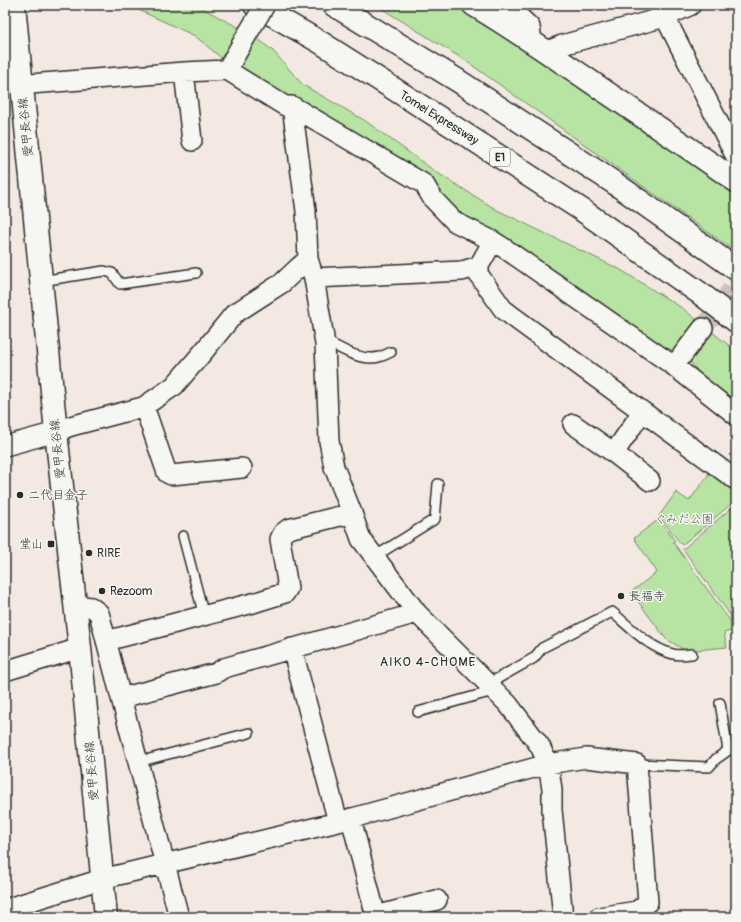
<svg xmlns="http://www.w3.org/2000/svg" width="741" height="922" viewBox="0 0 741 922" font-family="Pangolin,'Klee One',sans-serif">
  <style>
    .green { fill: #b7e4a2; stroke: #718866 }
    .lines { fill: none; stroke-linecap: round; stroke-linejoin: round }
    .street-tunnel { stroke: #ccc3bd; stroke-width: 19; stroke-dasharray: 19 10; stroke-linecap: butt }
    .lane-casing { stroke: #2b2b2b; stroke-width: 12 }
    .street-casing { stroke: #2b2b2b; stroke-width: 22 }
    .secondary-casing { stroke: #2b2b2b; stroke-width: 25 }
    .highway-casing { stroke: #2b2b2b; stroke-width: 25 }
    .lane { stroke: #f6f6f2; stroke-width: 9 }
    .street { stroke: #f6f6f2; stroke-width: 19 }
    .secondary { stroke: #f6f6f2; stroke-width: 22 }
    .highway { stroke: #f6f6f2; stroke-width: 22 }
    .street-bridge-casing { stroke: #2b2b2b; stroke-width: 22; stroke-linecap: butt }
    .street-bridge { stroke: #f6f6f2; stroke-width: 19 }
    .poi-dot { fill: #2b2b2b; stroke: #f6f6f2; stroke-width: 1.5 }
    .labels { text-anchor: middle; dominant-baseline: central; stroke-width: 3; stroke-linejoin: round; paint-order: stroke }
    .shield { fill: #f6f6f2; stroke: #686867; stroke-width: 1 }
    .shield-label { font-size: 11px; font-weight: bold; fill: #2b2b2b }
    .street-label { font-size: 12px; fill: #2b2b2b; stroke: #f6f6f2 }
    .poi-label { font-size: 12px; fill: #2b2b2b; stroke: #f6f6f2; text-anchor: start }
    .park-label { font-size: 12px; fill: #4e5949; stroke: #f6f6f2 }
    .neighbourhood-label { font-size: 13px; letter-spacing: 1px; fill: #2b2b2b; stroke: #f6f6f2 }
  </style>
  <rect width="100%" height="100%" fill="#f4e9e2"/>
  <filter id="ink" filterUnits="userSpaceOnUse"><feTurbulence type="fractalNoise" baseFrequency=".025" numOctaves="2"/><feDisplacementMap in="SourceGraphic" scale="8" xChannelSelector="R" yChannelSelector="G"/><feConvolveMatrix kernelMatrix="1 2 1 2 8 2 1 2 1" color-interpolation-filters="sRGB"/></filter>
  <g filter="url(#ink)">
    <path class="green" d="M 128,5 L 197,5 L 226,21 L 252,34 L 273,51 L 303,85 L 364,120 L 436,172 L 497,210 L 621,270 L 682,308 L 736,351 L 736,408 L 714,391 L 683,353 L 663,347 L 458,219 L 280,95 L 232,67 L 195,36 Z
      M 376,5 L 453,5 L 540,58 L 736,189 L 736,252 L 466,61 Z
      M 711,471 L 736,490 L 736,500 L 682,545 L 659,516 L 676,492 L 689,501 Z
      M 736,504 L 736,623 L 683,549 Z
      M 659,519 L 675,541 L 673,542 L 736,629 L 724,633 L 727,647 L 686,651 L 666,639 L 631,592 L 657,572 L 634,538 Z"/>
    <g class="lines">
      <path class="street-tunnel" d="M 703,328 L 736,283"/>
      <g class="lane-casing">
        <path id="lane" d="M 41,281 L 104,271 L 112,273 L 120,284 L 196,273
          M 324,340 C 340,348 361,362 379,357 C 383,356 387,354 391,352
          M 183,536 L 204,616
          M 374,557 L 435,519 L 438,484
          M 488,684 L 534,658 L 542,648 L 612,612 C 630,627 649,648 673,654 C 679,656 686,654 692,654
          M 720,703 L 728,750
          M 418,712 L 486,693 L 492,688
          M 138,762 L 249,733
          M 637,764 L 709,767 L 716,759 L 733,747"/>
      </g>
      <g class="street-casing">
        <path id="street" d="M 507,5 L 530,27 L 532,42
          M 660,5 L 665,17 L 736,157
          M 547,51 L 562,45 L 665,17 L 691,5
          M 227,70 L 248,33
          M 184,72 L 192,141
          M 22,88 L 30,84 L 184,72 L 227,70 L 285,106 L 292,106 L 424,184 L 433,199 L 455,222 L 493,241 L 507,250 L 674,366 L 736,415
          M 292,106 L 306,211 L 308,259 L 314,278 L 325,344 L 329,441 L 334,467 L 352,513 L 361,539 L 417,613 L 508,704 L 540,746 L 548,764 L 552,789 L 552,810 L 563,917
          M 476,271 L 493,241
          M 314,278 L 462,271 L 472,268 L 476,271 L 503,309 L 512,316 L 736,480
          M 674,366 L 703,328
          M 143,407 L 146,412 L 167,473 L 171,475 L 242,468
          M 573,424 L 614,453 L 650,481
          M 5,446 L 56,432 L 71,426 L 143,407 L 174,386 L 204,351 L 234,314 L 282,283 L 299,267 L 308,259
          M 614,453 L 642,412
          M 75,605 L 91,607 L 99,613 L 121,698 L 179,917
          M 106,641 L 253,603 L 285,593 L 288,588 L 280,539 L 283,533 L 288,529 L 352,513
          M 292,648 L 338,822
          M 5,671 L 80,648
          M 121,698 L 216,673 L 224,668 L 417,613
          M 351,818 L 376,917
          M 5,909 L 102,879 L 338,822 L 548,764 L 586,758 L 637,764 L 648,902 L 637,911 L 599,917
          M 376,916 L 437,900"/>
      </g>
      <g class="secondary-casing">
        <path id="secondary" d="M 14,5 L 56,432 L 80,648 L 106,917
          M 474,5 C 519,32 562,62 606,92 C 649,121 693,151 736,181"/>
      </g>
      <g class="highway-casing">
        <path id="highway" d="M 255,5 L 320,42 L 457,129 L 582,210 L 701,294 L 736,321
          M 334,5 L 457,80 L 613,182 L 736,269"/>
      </g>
      <use href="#lane" class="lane"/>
      <use href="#street" class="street"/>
      <use href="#secondary" class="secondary"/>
      <use href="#highway" class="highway"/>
      <g class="street-bridge-casing">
        <path id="street-bridge" d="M 248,33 L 265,5"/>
      </g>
      <use href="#street-bridge" class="street-bridge"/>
    </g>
  </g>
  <g class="poi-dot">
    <circle cx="20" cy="495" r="4"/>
    <rect x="47" y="540" width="8" height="8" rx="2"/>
    <circle cx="89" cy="553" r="4"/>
    <circle cx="102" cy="591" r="4"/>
    <circle cx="621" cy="596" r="4"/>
  </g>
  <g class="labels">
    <rect class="shield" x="490" y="148" width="20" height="18" rx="3"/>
    <g class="shield-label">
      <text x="500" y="157">E1</text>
    </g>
    <g class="street-label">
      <text transform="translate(439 118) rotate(32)">Tomei Expressway</text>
      <text transform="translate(26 127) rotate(-96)">愛甲長谷線</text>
      <text transform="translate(58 449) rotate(-96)">愛甲長谷線</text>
      <text transform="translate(92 771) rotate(-95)">愛甲長谷線</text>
    </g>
    <g class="poi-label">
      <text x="28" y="495">二代目金子</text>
      <text x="43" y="544" text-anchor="end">堂山</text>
      <text x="97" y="553">RIRE</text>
      <text x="110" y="591">Rezoom</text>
      <text x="629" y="596">長福寺</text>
    </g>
    <g class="park-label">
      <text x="684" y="519">ぐみだ公園</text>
    </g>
    <g class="neighbourhood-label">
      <text x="428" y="662">AIKO 4-CHOME</text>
    </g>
  </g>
  <rect width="741" height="922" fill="none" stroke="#f6f6f2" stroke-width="20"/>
  <rect x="10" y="10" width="721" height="902" fill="none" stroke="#2b2b2b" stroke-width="1.5" filter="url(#ink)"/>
</svg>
